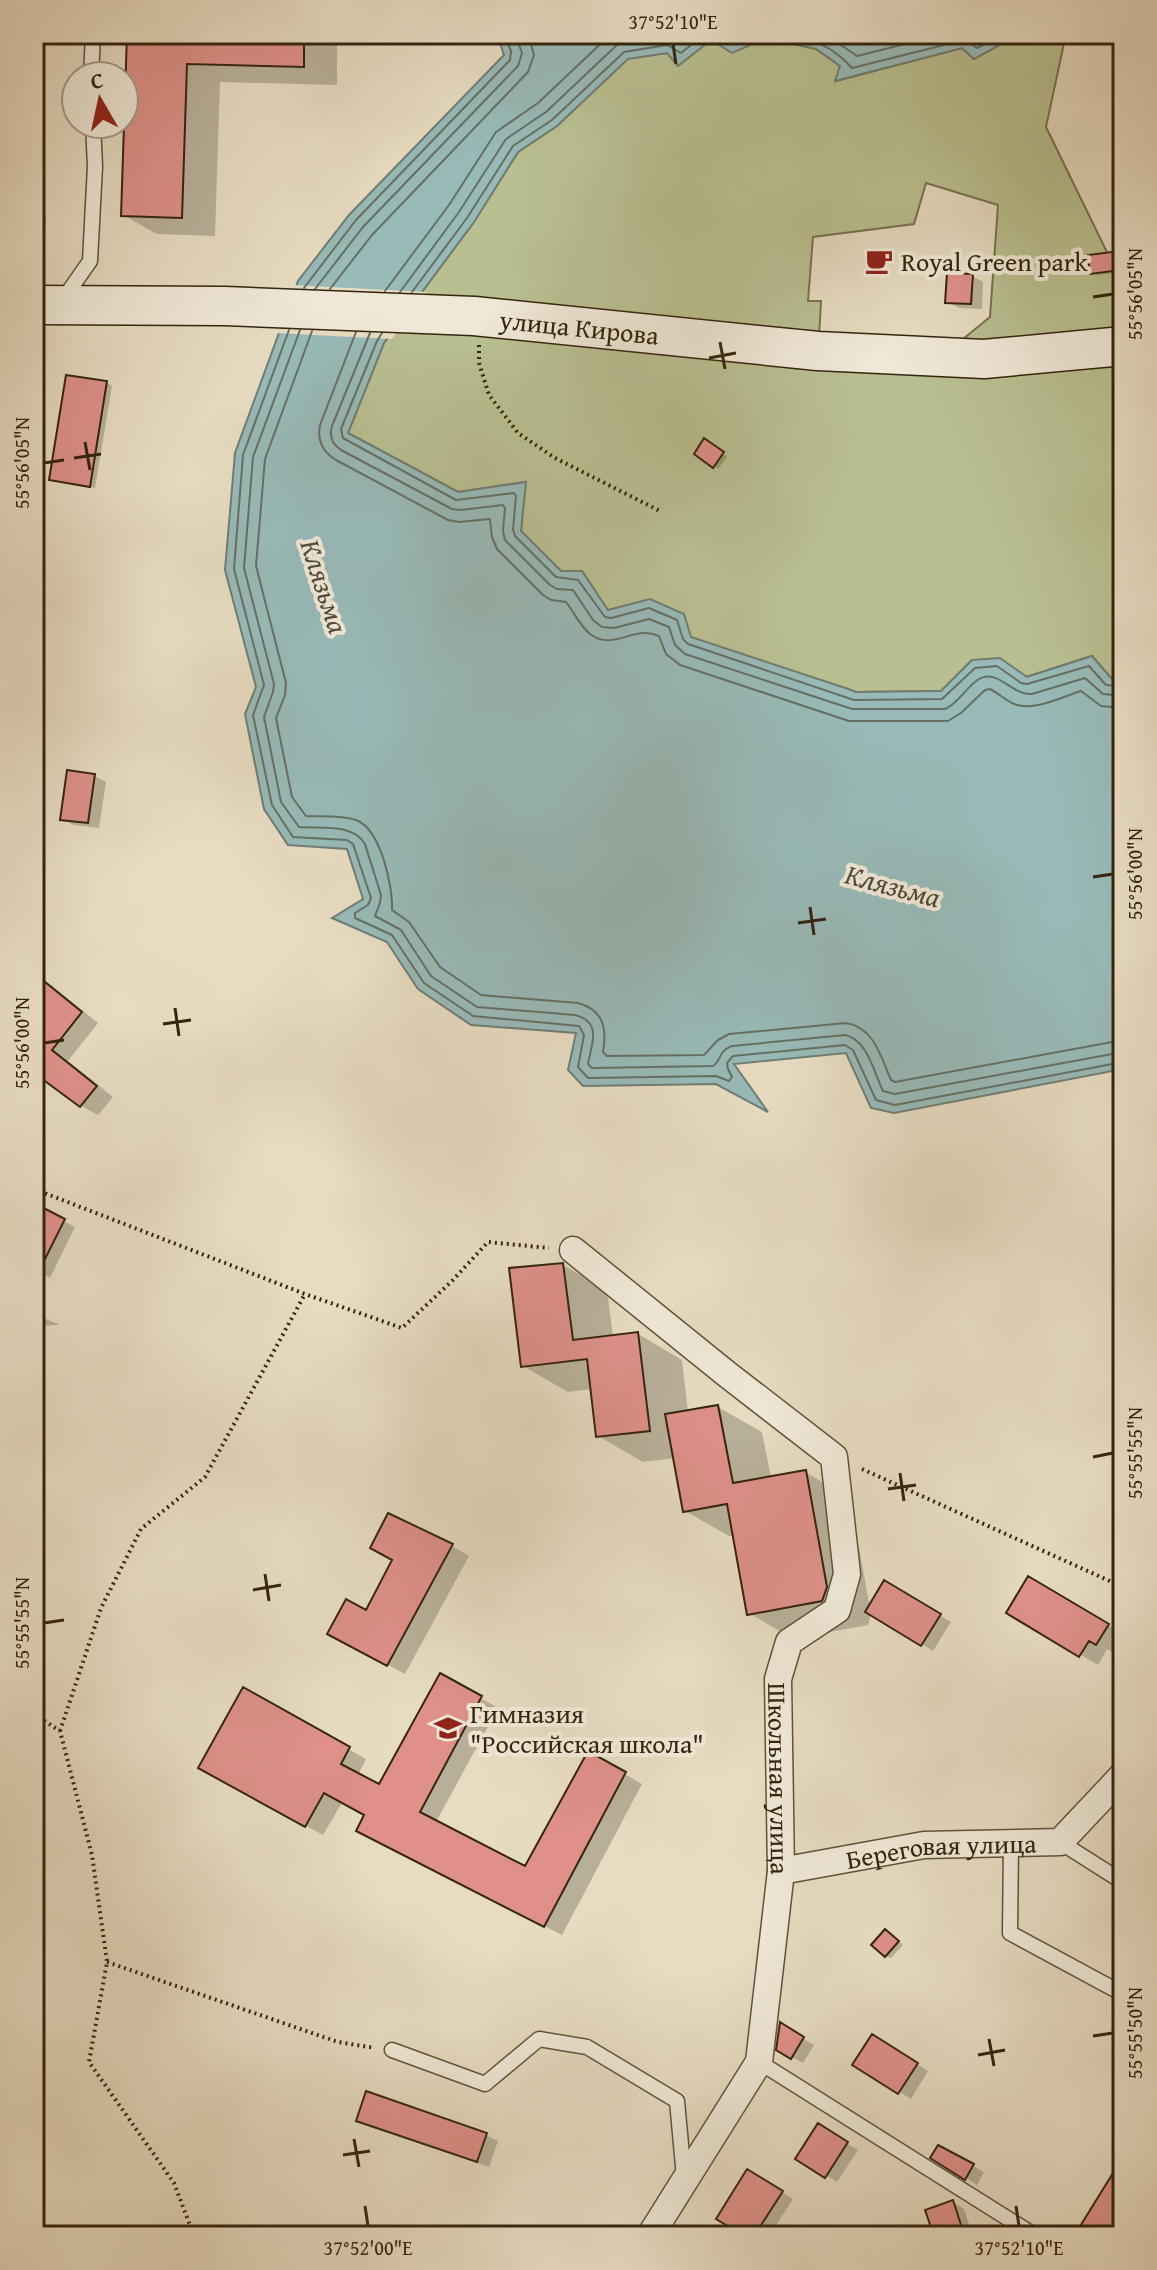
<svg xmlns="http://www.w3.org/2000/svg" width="1157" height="2270" viewBox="0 0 1157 2270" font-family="'Gentium Book Plus',serif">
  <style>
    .green { fill: #b9bf91; stroke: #777250; stroke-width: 2; fill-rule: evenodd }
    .water { fill: #98bab8; stroke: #707e74; stroke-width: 2 }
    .pier { fill: #e7dbc1 }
    .shadow { fill: #0003 }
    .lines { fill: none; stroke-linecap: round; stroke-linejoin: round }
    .shore { stroke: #667063; stroke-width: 2 }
    .building { fill: #de9089; stroke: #35250e; stroke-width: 2 }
    .lane-casing { stroke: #62523b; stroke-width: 17 }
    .street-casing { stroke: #62523b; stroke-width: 29 }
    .secondary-casing { stroke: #35250e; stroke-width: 41 }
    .path { stroke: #35250e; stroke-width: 4; stroke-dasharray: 2 4; stroke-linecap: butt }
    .lane { stroke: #efe8d7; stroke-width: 14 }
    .street { stroke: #efe8d7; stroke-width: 26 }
    .secondary { stroke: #efe8d7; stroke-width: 38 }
    .ticks { fill: none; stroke: #35250e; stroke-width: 3 }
    .labels { text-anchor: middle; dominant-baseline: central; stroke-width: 8; stroke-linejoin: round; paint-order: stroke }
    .poi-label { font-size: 26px; fill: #35250e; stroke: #efe8d7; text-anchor: start }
    .street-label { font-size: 26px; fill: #35250e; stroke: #efe8d7 }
    .water-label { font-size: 28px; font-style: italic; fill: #4e4a38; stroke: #efe8d7 }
    .neatline { fill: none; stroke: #35250e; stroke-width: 3 }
    .ticks-label { font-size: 20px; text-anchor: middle; fill: #35250e }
  </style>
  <rect width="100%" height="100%" fill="#e7dbc1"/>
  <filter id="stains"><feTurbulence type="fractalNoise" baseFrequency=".0025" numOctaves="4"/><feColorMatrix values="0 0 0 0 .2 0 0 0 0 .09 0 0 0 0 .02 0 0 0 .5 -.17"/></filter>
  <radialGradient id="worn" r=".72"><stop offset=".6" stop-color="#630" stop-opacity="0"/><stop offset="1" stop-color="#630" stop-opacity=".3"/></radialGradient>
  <path class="green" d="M 1019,34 L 1066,34 L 1046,127 L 1123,285 L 1123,679 L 1111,678 L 1092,656 L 1026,677 L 972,660 L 941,691 L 856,692 L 848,689 L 608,611 L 582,571 L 561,571 L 521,531 L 525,482 L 458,492 L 348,433 L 384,343 L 474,222 L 518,152 L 557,126 L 628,58 L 667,53 L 711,40 L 732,52 L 766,38 L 816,49 L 840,66 L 836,81 L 962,48 L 974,59 ZM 926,183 L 998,205 L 990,317 L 963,339 L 819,338 L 821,301 L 808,301 L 813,237 L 914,224 Z"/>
  <path class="water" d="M 497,34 L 1019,34 L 974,59 L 962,48 L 835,81 L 840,66 L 816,49 L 767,38 L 732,53 L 711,40 L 678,66 L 667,53 L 628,59 L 557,126 L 518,152 L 474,222 L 384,343 L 348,433 L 458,492 L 526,482 L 521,531 L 561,571 L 582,571 L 608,610 L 650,599 L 684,614 L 691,637 L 848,689 L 856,692 L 941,691 L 972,660 L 1000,658 L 1027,677 L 1092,656 L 1111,678 L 1123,679 L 1123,1069 L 894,1113 L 871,1108 L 846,1053 L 734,1064 L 768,1112 L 716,1084 L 583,1086 L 568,1070 L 576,1033 L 471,1025 L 418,989 L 387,942 L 332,918 L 363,899 L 347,849 L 288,845 L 264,809 L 245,714 L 256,687 L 225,570 L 235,453 L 298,281 L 349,215 L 504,55 Z"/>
  <path class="pier" d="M 292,285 L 427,292 L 392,339 L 275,333 Z"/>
  <path class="shadow" d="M 129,34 L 337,34 L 337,85 L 220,82 L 215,236 L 157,234 L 123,215 Z
    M 34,165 L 44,171 L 39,212 L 46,216 L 45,238 L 34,237 Z
    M 1118,253 L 1123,256 L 1123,272 L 1097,275 L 1092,273 Z
    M 972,276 L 983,282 L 982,309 L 959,308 L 948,302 Z
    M 68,377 L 107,383 L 112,386 L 95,488 L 56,482 L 51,479 Z
    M 710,444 L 727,457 L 718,469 L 714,466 Z
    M 94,776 L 106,782 L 99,828 L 74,825 L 62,819 Z
    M 34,975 L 51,985 L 98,1023 L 68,1061 L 113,1097 L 98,1115 L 81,1106 L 34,1069 Z
    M 35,1206 L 75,1227 L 50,1278 L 34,1270 Z
    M 563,1265 L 607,1290 L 613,1337 L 638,1334 L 682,1360 L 688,1412 L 718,1407 L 762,1432 L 771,1478 L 805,1472 L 850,1498 L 870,1608 L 885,1583 L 951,1622 L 933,1651 L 871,1613 L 868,1625 L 793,1639 L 749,1613 L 734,1536 L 729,1536 L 685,1511 L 675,1458 L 643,1462 L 598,1436 L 592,1389 L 568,1392 L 523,1366 Z
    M 34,1314 L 53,1322 L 60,1325 L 37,1326 L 34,1334 Z
    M 452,1546 L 469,1556 L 405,1674 L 346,1643 L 367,1612 L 394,1560 Z
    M 1029,1578 L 1123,1634 L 1123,1638 L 1114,1653 L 1107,1649 L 1098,1665 L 1008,1612 Z
    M 441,1676 L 498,1708 L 436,1822 L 526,1868 L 589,1754 L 642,1784 L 562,1935 L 376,1840 L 366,1814 L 343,1801 L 323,1835 L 217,1778 L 244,1690 L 366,1759 L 358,1775 L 380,1787 Z
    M 890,1934 L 903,1945 L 891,1958 L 886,1956 Z
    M 791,2032 L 814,2045 L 803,2063 L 792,2057 Z
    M 873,2037 L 928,2071 L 911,2099 L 855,2064 Z
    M 368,2094 L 486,2135 L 498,2141 L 489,2167 L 370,2126 L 358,2120 Z
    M 819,2126 L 858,2150 L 837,2182 L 798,2158 Z
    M 938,2147 L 984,2172 L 977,2185 L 933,2157 Z
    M 748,2171 L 793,2199 L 769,2236 L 748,2236 Z
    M 1123,2180 L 1123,2236 L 1076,2236 Z
    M 953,2202 L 964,2209 L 973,2236 L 936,2236 Z"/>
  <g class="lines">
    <path class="shore" d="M 784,34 C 815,41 830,44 852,68 L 960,41 L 966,41 L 977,48 L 1003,34
      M 825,34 L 857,56 L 945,34
      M 304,288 L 356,220 L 510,60 L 511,51 L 504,34
      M 315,289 L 363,227 L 518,66 L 522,53 L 515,34
      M 330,289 L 372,235 L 528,72 L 534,55 L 528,34
      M 385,291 L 449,205 L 496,132 L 538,103 L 611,34
      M 400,292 L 459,212 L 506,139 L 546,112 L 619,43 L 665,35 L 681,39 L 689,34
      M 412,292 L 467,218 L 513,146 L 552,120 L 624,52 L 667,45 L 681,53 L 705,34
      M 289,330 L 243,455 L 234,569 L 264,685 L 253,715 L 272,805 L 293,837 L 347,840 L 353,844 L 371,898 L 368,905 L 355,913 L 355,918 L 392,935 L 424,983 L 473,1016 L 579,1026 L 584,1035 L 578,1067 L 588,1078 L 716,1076 L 729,1081 L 732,1077 L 728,1069 L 727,1063 L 733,1056 L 845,1045 L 853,1050 L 876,1100 L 895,1105 L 1123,1062
      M 300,330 L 253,457 L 244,568 L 274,684 L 273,692 L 264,717 L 281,802 L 299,827 C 320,829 353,823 365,844 L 381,895 L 380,903 L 375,916 L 401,930 L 431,976 L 477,1007 L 575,1015 C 602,1022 592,1043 588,1064 L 592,1068 L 713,1066 C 722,1060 718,1051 732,1046 L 845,1035 C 868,1040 874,1073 883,1091 L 895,1094 L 1123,1052
      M 312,331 L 265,459 L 256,566 L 286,683 L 285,695 L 276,718 L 292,797 L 306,816 C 322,817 341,815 356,820 C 381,829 393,887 392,910 L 409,922 L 440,967 L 481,995 L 578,1003 C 604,1010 607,1029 603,1052 L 607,1056 L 704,1055 L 718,1040 L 729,1034 L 846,1023 C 874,1027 881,1057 891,1080 L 895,1082 L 1123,1040
      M 356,332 L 320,425 C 317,440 323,452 336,460 L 448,520 L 459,522 L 490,519 L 492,537 L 497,549 L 543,595 L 551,600 L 566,602 C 574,612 580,626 590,634 C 614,652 634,624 659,636 L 666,654 L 680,665 L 849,721 L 948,721 L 961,713 L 985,690 L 990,689 C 998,693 1004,699 1012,703 C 1032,713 1061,697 1081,691 L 1101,706 L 1123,708
      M 370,333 L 332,426 C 329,436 332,444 341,450 L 452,509 L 461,510 L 503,505 L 505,508 L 503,531 L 505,540 L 550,585 L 557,589 L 573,590 L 593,620 L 602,627 L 614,628 L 649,619 L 669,627 L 675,645 L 685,654 L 852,709 L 945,709 C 959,703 966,687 979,679 C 998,668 1012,696 1032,694 L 1085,678 L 1103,694 L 1123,696
      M 382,333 L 377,341 L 341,429 L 343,438 L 456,500 L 514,493 L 516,496 L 513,529 L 515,536 L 556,577 L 578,580 L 605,617 L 611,618 L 649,608 L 677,620 L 683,639 L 688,644 L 854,700 L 942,699 L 975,668 L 997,666 L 1021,683 L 1027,684 L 1089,666 L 1106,685 L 1123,686"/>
  </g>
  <path class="building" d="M 127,34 L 304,34 L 304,67 L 187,64 L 182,218 L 121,216 Z
    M 1119,251 L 1121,270 L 1090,274 L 1088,255 Z
    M 947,273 L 973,274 L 971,304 L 945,303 Z
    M 66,375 L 107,381 L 90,487 L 49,480 Z
    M 704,438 L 724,452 L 713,468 L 694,454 Z
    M 67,770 L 95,774 L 88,823 L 60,820 Z
    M 34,973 L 82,1012 L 52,1050 L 97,1086 L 80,1107 L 34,1073 Z
    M 34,1203 L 65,1219 L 34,1281 Z
    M 563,1263 L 573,1340 L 638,1332 L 650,1431 L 596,1437 L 587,1359 L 521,1367 L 509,1268 Z
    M 718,1405 L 733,1483 L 806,1470 L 827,1587 L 822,1601 L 747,1615 L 727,1504 L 683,1512 L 665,1414 Z
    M 388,1513 L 453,1544 L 387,1666 L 327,1634 L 346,1599 L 366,1610 L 392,1560 L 370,1548 Z
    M 1028,1576 L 1109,1624 L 1096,1645 L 1089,1641 L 1079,1657 L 1006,1613 Z
    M 884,1580 L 941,1614 L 921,1646 L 865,1612 Z
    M 440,1673 L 482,1696 L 420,1812 L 525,1866 L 588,1751 L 626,1772 L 544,1927 L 356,1831 L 364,1815 L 324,1793 L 305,1827 L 198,1768 L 243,1687 L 350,1747 L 341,1764 L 379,1784 Z
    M 885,1929 L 899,1941 L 885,1957 L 871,1945 Z
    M 780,2022 L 804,2037 L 791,2059 L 776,2050 Z
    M 872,2034 L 918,2063 L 898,2094 L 852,2065 Z
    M 366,2091 L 487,2133 L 477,2162 L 356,2121 Z
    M 818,2123 L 848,2142 L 825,2178 L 795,2159 Z
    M 938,2145 L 974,2164 L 965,2180 L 930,2158 Z
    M 1123,2157 L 1123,2216 L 1110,2236 L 1074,2236 Z
    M 747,2169 L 783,2191 L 754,2236 L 744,2236 L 716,2219 Z
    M 953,2200 L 963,2231 L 948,2236 L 934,2236 L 925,2210 Z"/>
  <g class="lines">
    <g class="lane-casing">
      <path id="lane" d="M 91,76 L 93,34
        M 62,301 L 90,261 L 95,166 L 93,124
        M 1060,1842 L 1123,1882
        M 1011,1843 L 1010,1933 L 1123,1994
        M 392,2050 L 485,2084 L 539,2039 L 587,2047 L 677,2101 L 684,2177
        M 759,2062 L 1034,2235"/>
    </g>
    <g class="street-casing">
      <g id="street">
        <path id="s1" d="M 573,1250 L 728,1375 L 834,1457 L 847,1574 L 837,1610 L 789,1642 L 778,1679 L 781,1871 L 759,2062 L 650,2236"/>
        <path id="s2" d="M 781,1871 L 924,1845 L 1060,1842 L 1123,1775"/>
      </g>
    </g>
    <g class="secondary-casing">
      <g id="secondary">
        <path id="s3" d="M 34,305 L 225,306 L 474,316 L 818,351 L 984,359 L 1123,346"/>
      </g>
    </g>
    <path class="path" d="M 479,345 L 479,363 L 489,395 L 518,433 L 555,458 L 662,512
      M 34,1189 L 305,1294 L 402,1328 L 452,1281 L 488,1242 L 549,1248
      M 862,1469 L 1123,1587
      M 34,1714 L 60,1731 L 92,1855 L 107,1962 L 89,2062 L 174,2183 L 194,2236
      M 60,1731 L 101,1608 L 141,1529 L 205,1477 L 305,1294
      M 107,1962 L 338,2042 L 375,2048"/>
    <use href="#lane" class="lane"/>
    <use href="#street" class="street"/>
    <use href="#secondary" class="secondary"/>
  </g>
  <path class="ticks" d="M 673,44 L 676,64M 1093,297 L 1113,294M 720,342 L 725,369M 709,358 L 736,353M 85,442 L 90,470M 74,458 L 101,454M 44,463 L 64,460M 1093,877 L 1113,874M 810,907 L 814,935M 798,923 L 826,919M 175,1008 L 179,1036M 163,1024 L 191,1020M 44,1043 L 64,1040M 1093,1457 L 1113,1453M 900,1473 L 904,1501M 888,1489 L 916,1485M 265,1574 L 269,1601M 253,1590 L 281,1585M 44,1623 L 64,1620M 1093,2036 L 1113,2033M 989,2039 L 994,2066M 978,2055 L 1005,2050M 354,2139 L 359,2167M 343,2155 L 370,2151M 365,2206 L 368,2226M 1016,2206 L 1019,2226"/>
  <defs>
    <g id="cafe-bare" transform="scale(2.16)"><path d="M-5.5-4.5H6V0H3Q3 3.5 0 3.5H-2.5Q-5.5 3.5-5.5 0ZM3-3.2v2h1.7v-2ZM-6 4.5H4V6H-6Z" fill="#8f2418" stroke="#efe8d7" stroke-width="2.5" paint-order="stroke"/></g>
    <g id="school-bare" transform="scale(2.16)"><path d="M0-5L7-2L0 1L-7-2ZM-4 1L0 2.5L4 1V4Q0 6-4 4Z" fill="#8f2418" stroke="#efe8d7" stroke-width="2.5" paint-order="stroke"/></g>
  </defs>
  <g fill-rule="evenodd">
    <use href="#cafe-bare" x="879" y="261"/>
    <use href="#school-bare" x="448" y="1728"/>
  </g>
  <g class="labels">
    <g class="poi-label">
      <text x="901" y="261">Royal Green park</text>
      <text x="470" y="1713">Гимназия<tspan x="470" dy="30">"Российская школа"</tspan></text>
    </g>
    <g class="street-label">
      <text stroke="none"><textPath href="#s3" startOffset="546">улица Кирова</textPath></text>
      <text stroke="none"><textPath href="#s1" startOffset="684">Школьная улица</textPath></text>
      <text stroke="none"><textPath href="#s2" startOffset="162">Береговая улица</textPath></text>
    </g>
    <g class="water-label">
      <text transform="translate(325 586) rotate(72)">Клязьма</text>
      <text transform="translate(893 885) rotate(15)">Клязьма</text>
    </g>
  </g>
  <rect width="1157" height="2270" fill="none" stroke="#e7dbc1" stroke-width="88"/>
  <g transform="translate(100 100) rotate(351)"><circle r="38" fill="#efe8d7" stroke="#a59a87" stroke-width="2"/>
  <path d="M0-6L14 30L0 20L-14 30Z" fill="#8f2418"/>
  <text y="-12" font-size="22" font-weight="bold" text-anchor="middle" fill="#35250e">С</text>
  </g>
  <rect x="44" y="44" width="1069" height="2182" class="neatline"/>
  <g class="ticks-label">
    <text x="673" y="29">37°52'10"E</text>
    <text transform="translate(1135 294) rotate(-90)" y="7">55°56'05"N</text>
    <text transform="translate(22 463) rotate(-90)" y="7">55°56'05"N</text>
    <text transform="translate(1135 874) rotate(-90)" y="7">55°56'00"N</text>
    <text transform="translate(22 1043) rotate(-90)" y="7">55°56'00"N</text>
    <text transform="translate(1135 1453) rotate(-90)" y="7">55°55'55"N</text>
    <text transform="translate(22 1623) rotate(-90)" y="7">55°55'55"N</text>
    <text transform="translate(1135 2033) rotate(-90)" y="7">55°55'50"N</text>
    <text x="368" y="2255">37°52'00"E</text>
    <text x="1019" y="2255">37°52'10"E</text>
  </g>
  <rect width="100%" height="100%" filter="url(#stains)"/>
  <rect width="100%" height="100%" fill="url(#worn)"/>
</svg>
